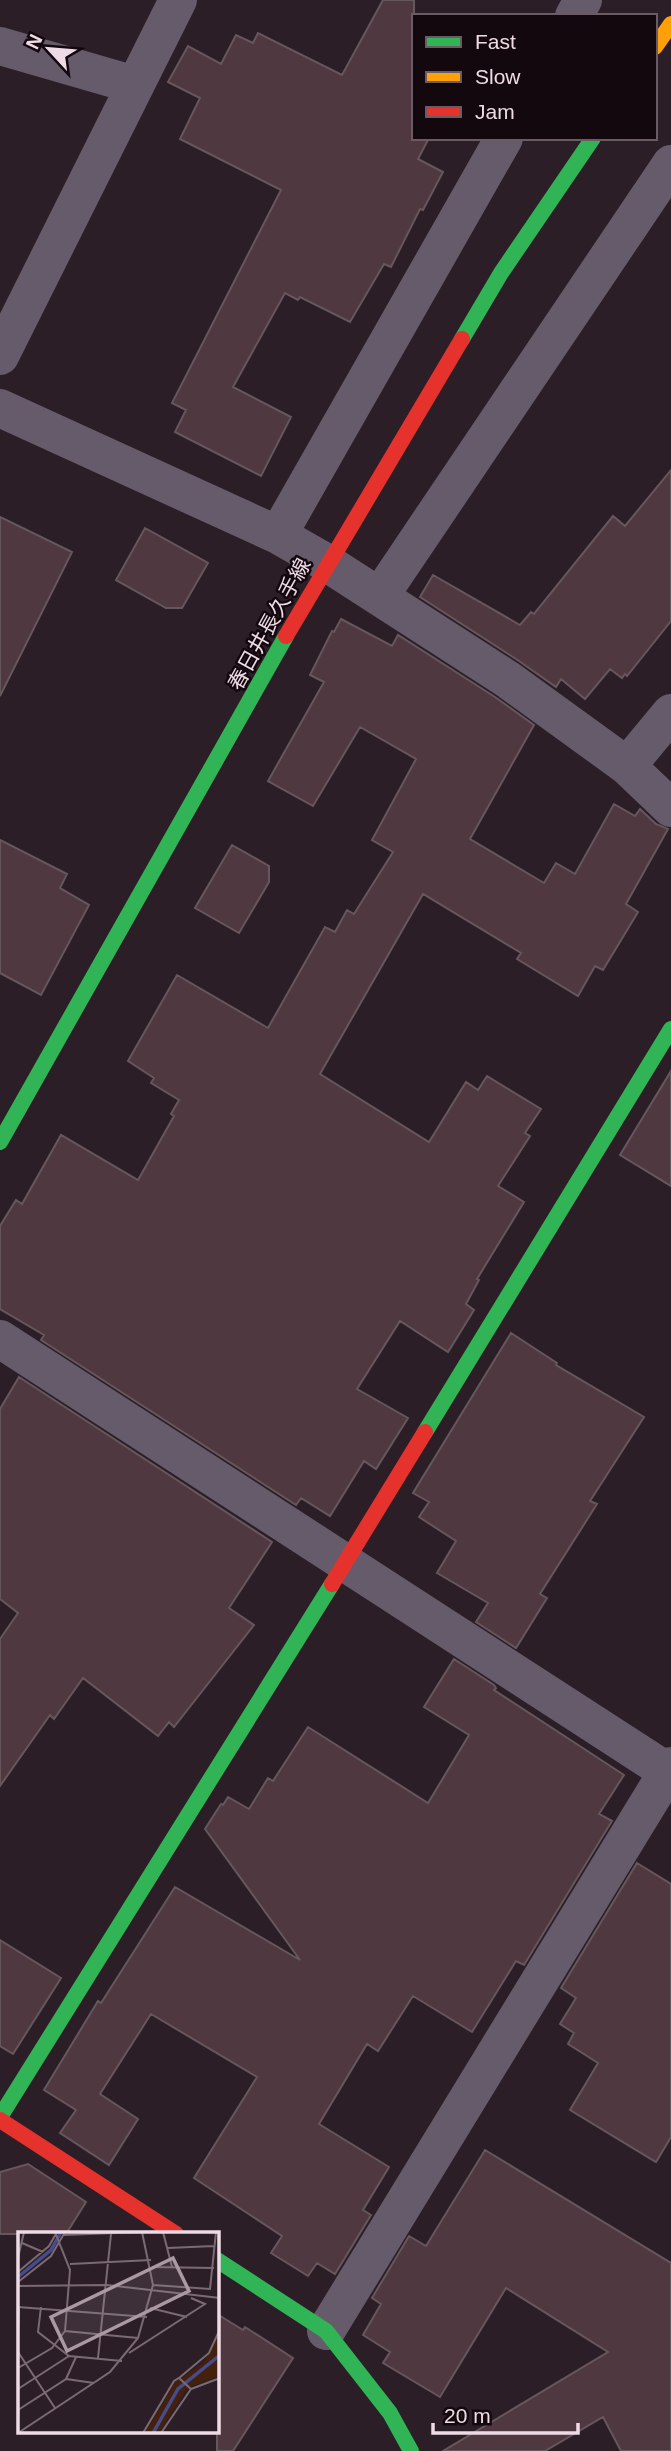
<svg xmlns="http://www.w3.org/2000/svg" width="671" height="2451" viewBox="0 0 671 2451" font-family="Arial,'Noto Sans JP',sans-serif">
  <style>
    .building { fill: #4f383f; stroke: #65575c; stroke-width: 2 }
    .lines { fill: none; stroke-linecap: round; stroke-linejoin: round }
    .street { stroke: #665b6b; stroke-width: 38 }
    .fast { stroke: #30b455; stroke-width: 16 }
    .slow { stroke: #ff9f0a; stroke-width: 16 }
    .jam { stroke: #e5322d; stroke-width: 16 }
    .labels { text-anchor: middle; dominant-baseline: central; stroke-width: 5; stroke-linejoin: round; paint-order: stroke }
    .street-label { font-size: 21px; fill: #eedbe5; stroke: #13080e }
    .inset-river { fill: none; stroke: #464b8c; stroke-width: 3.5 }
    .inset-road { fill: none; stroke: #7a6a73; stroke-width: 2 }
    .view { fill: #aa99a2; fill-opacity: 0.15; stroke: #aa99a2; stroke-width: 3.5 }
    .inset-edge { fill: none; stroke: #eedbe5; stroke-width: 3.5 }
  </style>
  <rect width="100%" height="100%" fill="#2c1e27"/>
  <path class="building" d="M 383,0 L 414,0 L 414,138 L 429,138 L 418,159 L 443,172 L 423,210 L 420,209 L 391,267 L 384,264 L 350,322 L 300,297 L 298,300 L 285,293 L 233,387 L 291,417 L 261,476 L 175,432 L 186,410 L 172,403 L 281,190 L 180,139 L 200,98 L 168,82 L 188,46 L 221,64 L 236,35 L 253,43 L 258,33 L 342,75 Z
    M 671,470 L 671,621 L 627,676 L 625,674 L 622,678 L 610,669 L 585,699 L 561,679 L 556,687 L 519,661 L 420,597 L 433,575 L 520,625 L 531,612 L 534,614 L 613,516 L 625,526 Z
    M 0,517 L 72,552 L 0,696 Z
    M 145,528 L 208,563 L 182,608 L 166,608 L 116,580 Z
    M 341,619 L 392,646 L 398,635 L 495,697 L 534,725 L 470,839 L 544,883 L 556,863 L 575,874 L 614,804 L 635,816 L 640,809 L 656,824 L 668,829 L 626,904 L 638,912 L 603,970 L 595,966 L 578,996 L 517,959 L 521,953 L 423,894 L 320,1074 L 429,1142 L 466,1082 L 478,1090 L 487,1076 L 541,1109 L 525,1133 L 530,1136 L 498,1186 L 524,1202 L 477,1279 L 479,1280 L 466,1304 L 474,1310 L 448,1352 L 400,1321 L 357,1389 L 408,1418 L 376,1469 L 364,1461 L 330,1516 L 301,1498 L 296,1505 L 41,1340 L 44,1335 L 0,1309 L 0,1226 L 16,1200 L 22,1204 L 61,1135 L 138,1180 L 174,1116 L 171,1114 L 179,1100 L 151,1083 L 154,1078 L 128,1061 L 177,975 L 268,1028 L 325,927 L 335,932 L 347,910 L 354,914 L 393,852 L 372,840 L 416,759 L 360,727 L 313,806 L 268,781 L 324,682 L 310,675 L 332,631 L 334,632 Z
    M 0,840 L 67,874 L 60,888 L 89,905 L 41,995 L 0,973 Z
    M 232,845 L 269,866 L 269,882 L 239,933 L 195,908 Z
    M 671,1071 L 671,1186 L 620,1155 Z
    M 511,1333 L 557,1363 L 556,1365 L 644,1417 L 590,1501 L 597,1504 L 540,1594 L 547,1598 L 516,1648 L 476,1622 L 488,1603 L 437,1573 L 456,1541 L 419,1517 L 429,1502 L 413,1493 Z
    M 19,1377 L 272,1542 L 229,1608 L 254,1625 L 174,1727 L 169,1722 L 158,1736 L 83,1678 L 54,1719 L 50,1715 L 0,1786 L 0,1639 L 18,1613 L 0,1599 L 0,1409 Z
    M 454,1659 L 494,1685 L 496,1688 L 494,1690 L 624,1775 L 599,1814 L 612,1821 L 524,1965 L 516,1961 L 472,2032 L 413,1996 L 378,2051 L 367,2044 L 319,2124 L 389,2167 L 363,2210 L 371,2215 L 335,2274 L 317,2263 L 308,2276 L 271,2253 L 282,2236 L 194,2178 L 257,2077 L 151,2014 L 100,2094 L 138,2119 L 109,2165 L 60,2133 L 76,2110 L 44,2090 L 98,2001 L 101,2003 L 175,1887 L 300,1960 L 205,1829 L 221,1804 L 223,1805 L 228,1797 L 249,1809 L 268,1778 L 273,1781 L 308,1727 L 428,1803 L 469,1735 L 424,1707 Z
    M 637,1863 L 671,1884 L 671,2137 L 656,2162 L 570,2110 L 598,2063 L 568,2044 L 574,2033 L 560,2024 L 576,1998 L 561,1988 Z
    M 0,1940 L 61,1978 L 13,2054 L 0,2046 Z
    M 485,2150 L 671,2263 L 671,2451 L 621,2451 L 603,2417 L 545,2451 L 443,2451 L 608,2352 L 506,2288 L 440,2397 L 383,2363 L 390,2352 L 363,2335 L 381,2304 L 372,2298 L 409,2236 L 426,2246 Z
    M 28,2164 L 86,2202 L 66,2234 L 0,2234 L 0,2172 Z
    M 217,2314 L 243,2330 L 245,2327 L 293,2358 L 233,2451 L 217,2451 Z"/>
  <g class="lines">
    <path class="street" d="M 574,16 L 583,0
      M 0,46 L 135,85
      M 0,356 L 178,0
      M 0,408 L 278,535 L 327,563 L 507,679 L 627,766 L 671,808
      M 278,535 L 504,138
      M 380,596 L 671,164
      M 627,766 L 671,713
      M 0,1339 L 671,1774
      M 326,2331 L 671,1766"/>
    <path class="fast" d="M 462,339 L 501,273 L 593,138
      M 0,1142 L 286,636
      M 425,1432 L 671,1029
      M 0,2117 L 332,1584
      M 217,2260 L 326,2331 L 390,2413 L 411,2451"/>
    <path class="slow" d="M 655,47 L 671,24"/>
    <path class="jam" d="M 286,636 L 462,339
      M 332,1584 L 425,1432
      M 0,2120 L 176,2234"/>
  </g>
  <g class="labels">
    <g class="street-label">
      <text transform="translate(269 624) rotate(-61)">春日井長久手線</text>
    </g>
  </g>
  <g transform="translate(18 2232)">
    <rect width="201" height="201" fill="#2c1e27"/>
    <path d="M 201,101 L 201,144 L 169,156 L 141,201 L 127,201 L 157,150 L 185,131 Z" fill="#43210d"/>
    <path class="inset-river" d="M 0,45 L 33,18 L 43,0M 135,201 L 160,157 L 202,123"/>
    <path class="inset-road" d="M 145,0 L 154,35M 46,3 L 123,0M 4,11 L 25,20M 150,16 L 196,14M 0,26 L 6,0M 52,32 L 133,28M 134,35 L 196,36M 0,40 L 31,14 L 39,0M 0,50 L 33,24 L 47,0M 135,53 L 192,57 L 198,0M 0,54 L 89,53 L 202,66M 0,75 L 129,85M 23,75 L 20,100 L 51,124 L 104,129M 132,76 L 169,85M 47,99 L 120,106M 0,100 L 1,75M 0,120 L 37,176M 111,121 L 187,72 L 173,66M 80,126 L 93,2M 0,136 L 34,116 L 47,99 L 52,38 L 37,0M 161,146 L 191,121 L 202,97M 48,147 L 76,151M 0,157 L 51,124M 0,178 L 48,147 L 58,125M 0,201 L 92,140 L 120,106 L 135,53 L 124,0M 125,201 L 156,149 L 161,146 L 173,157 L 202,146M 143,201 L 173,157"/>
    <path class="view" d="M 155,26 L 171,59 L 49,119 L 33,85 Z"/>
    <rect width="201" height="201" class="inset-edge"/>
  </g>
  <rect x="412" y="14" width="245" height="126" fill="#13080e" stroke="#6b5c64" stroke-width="2"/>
  <rect x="426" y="37" width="35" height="10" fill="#30b455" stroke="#6b5c64" stroke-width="2"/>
  <text x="475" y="49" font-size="21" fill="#eedbe5">Fast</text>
  <rect x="426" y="72" width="35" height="10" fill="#ff9f0a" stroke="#6b5c64" stroke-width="2"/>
  <text x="475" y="84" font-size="21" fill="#eedbe5">Slow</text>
  <rect x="426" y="107" width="35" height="10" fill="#e5322d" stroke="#6b5c64" stroke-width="2"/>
  <text x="475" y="119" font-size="21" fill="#eedbe5">Jam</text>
  <g transform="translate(49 49) rotate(296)" stroke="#13080e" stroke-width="5" paint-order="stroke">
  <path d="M0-5L12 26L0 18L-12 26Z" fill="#eedbe5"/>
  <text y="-10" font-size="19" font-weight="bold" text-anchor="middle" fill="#eedbe5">N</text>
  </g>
  <path d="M433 2423v10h145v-10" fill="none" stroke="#eedbe5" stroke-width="3.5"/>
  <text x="444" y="2423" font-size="21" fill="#eedbe5" stroke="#13080e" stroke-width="5" paint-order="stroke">20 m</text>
</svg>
